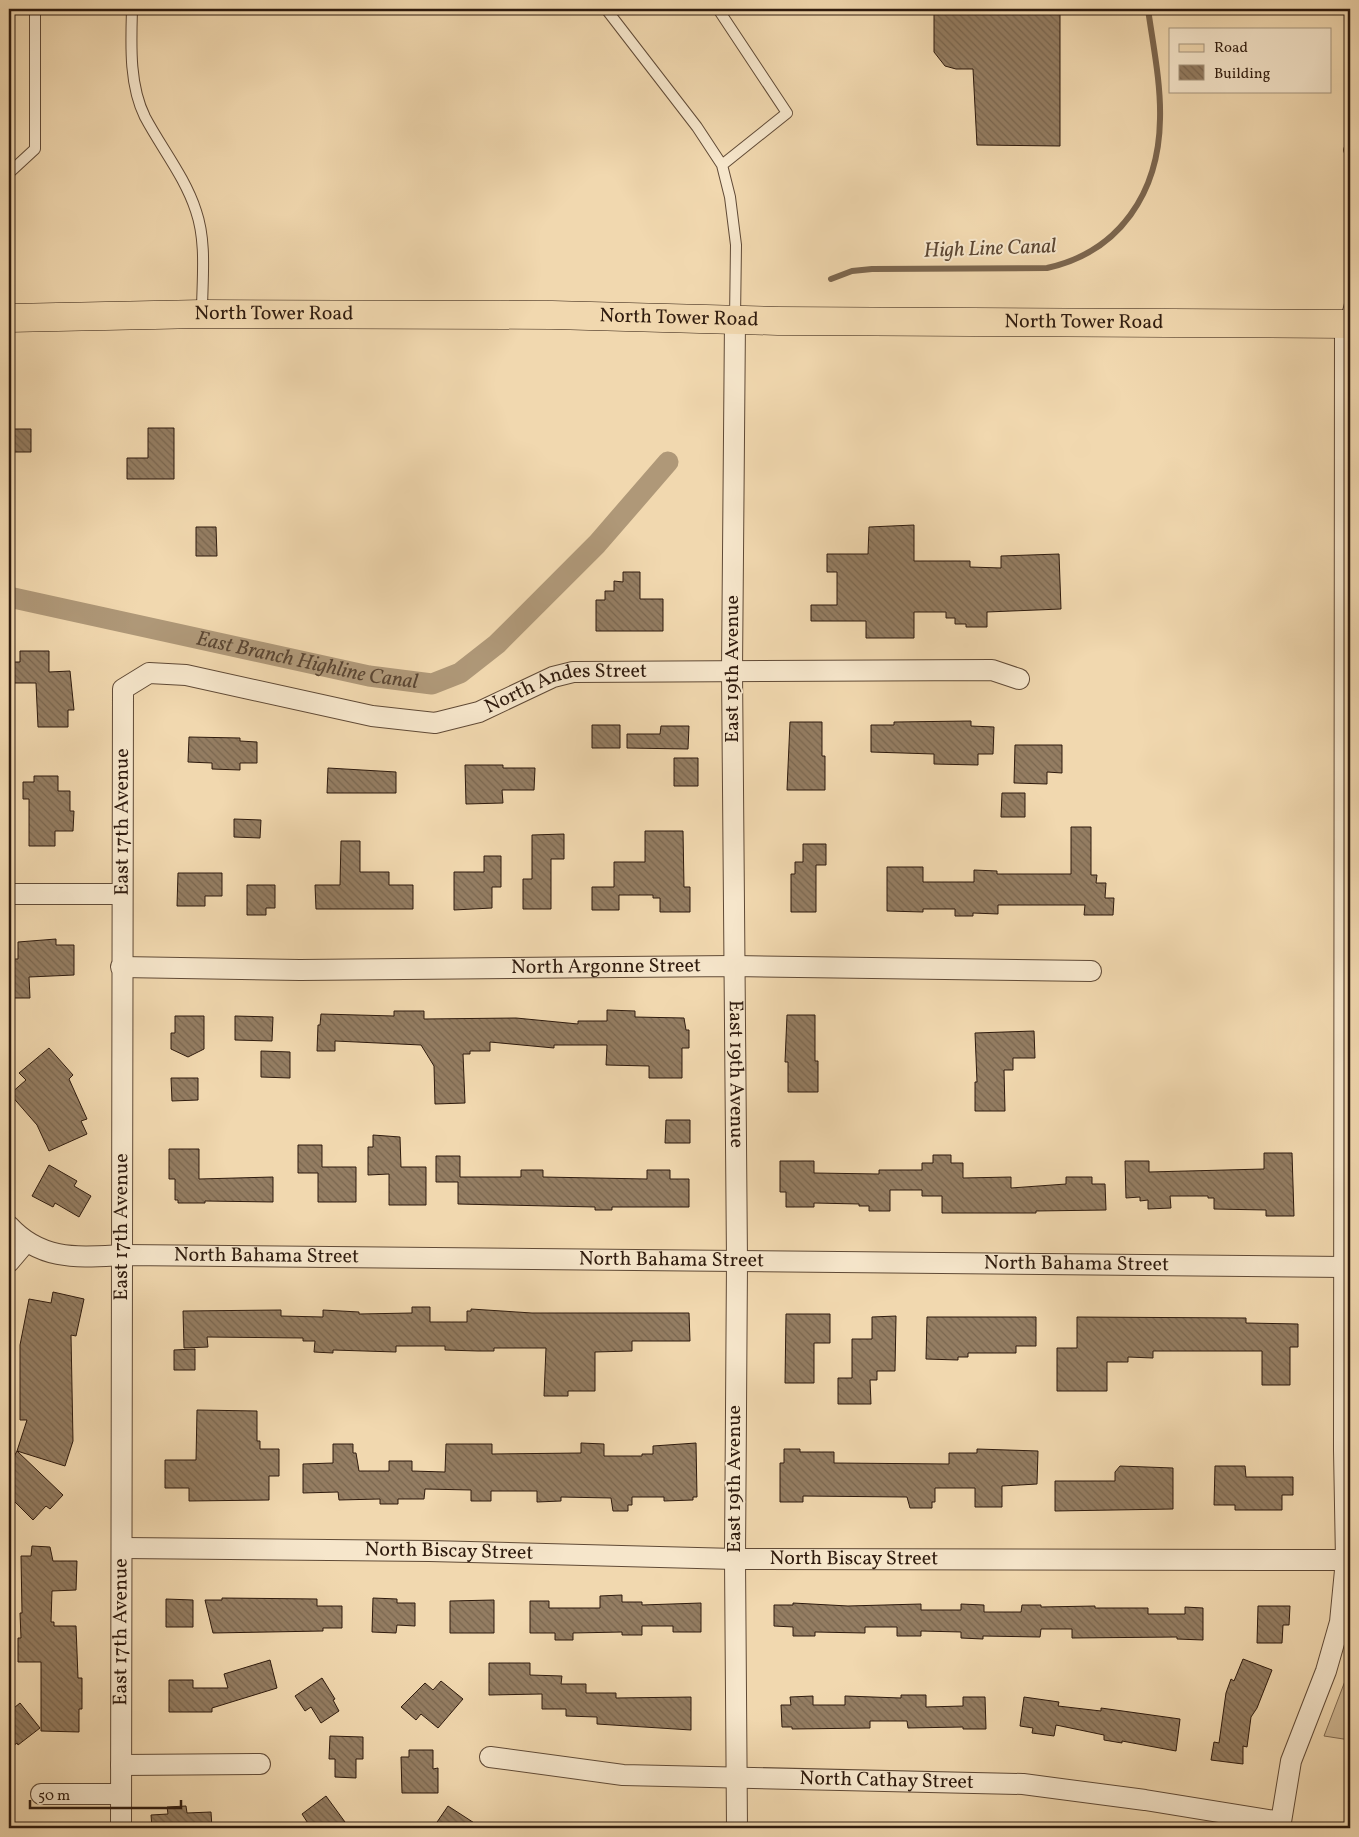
<svg xmlns="http://www.w3.org/2000/svg" width="1359" height="1837" viewBox="0 0 1359 1837" font-family="Vollkorn,serif">
  <style>
    .green { fill: #d0b894; stroke: #806a51 }
    .lines { fill: none; stroke-linecap: round; stroke-linejoin: round }
    .stream { stroke: #7c664e; stroke-width: 6 }
    .canal { stroke: #af9878; stroke-width: 21 }
    .building { fill: url(#building-back-hatch); stroke: #2f1b0e }
    .service-casing { stroke: #604a36; stroke-width: 12 }
    .minor-casing { stroke: #604a36; stroke-width: 22 }
    .primary-casing { stroke: #2f1b0e; stroke-width: 29 }
    .service { stroke: #f6e6cb; stroke-width: 10 }
    .minor { stroke: #f6e6cb; stroke-width: 20 }
    .primary { stroke: #f1d8af; stroke-width: 28 }
    .labels { text-anchor: middle; dominant-baseline: central; stroke-width: 4; stroke-linejoin: round; paint-order: stroke }
    .street-label { font-size: 20px; fill: #2f1b0e; stroke: #f6e6cb }
    .water-label { font-size: 21px; font-style: italic; fill: #5c4733; stroke: #f6e6cb }
  </style>
  <defs>
    <pattern id="building-back-hatch" width="6" height="6" patternUnits="userSpaceOnUse" patternTransform="scale(1.25)"><rect width="6" height="6" fill="#947d62"/><path d="M-1 5l2 2M0 0l6 6M5-1l2 2" fill="none" stroke="#79664f"/></pattern>
  </defs>
  <rect width="100%" height="100%" fill="#f1d8af"/>
  <filter id="stains"><feTurbulence type="fractalNoise" baseFrequency=".004" numOctaves="4"/><feColorMatrix values="0 0 0 0 .2 0 0 0 0 .09 0 0 0 0 .02 0 0 0 .5 -.17"/></filter>
  <radialGradient id="worn" r=".72"><stop offset=".6" stop-color="#630" stop-opacity="0"/><stop offset="1" stop-color="#630" stop-opacity=".3"/></radialGradient>
  <path class="green" d="M 1350,1668 L 1350,1740 L 1324,1736 Z"/>
  <g class="lines">
    <path class="stream" d="M 831,279 L 852,271 L 872,269 L 1047,268 C 1120,252 1159,192 1160,119 C 1161,83 1153,45 1148,9"/>
    <path class="canal" id="s1" d="M 9,597 L 369,676 L 432,684 L 460,673 L 497,644 L 597,544 L 668,462"/>
  </g>
  <path class="building" d="M 934,9 L 1060,9 L 1060,146 L 977,145 L 973,69 L 956,69 L 945,66 L 934,52 Z
    M 148,428 L 174,428 L 174,479 L 127,479 L 127,458 L 148,458 Z
    M 9,429 L 31,429 L 31,452 L 9,452 Z
    M 914,525 L 914,561 L 970,561 L 970,567 L 1001,568 L 1001,556 L 1059,554 L 1061,609 L 987,612 L 987,627 L 966,627 L 966,624 L 955,624 L 955,618 L 946,618 L 946,612 L 914,612 L 914,638 L 866,638 L 866,621 L 811,621 L 811,605 L 837,605 L 837,572 L 827,572 L 827,554 L 868,554 L 869,527 Z
    M 196,527 L 216,527 L 217,556 L 196,556 Z
    M 623,572 L 640,572 L 640,599 L 663,599 L 663,631 L 596,631 L 596,600 L 605,600 L 605,591 L 614,591 L 614,581 L 623,582 Z
    M 20,651 L 49,651 L 49,672 L 70,671 L 74,710 L 68,710 L 68,727 L 38,727 L 36,683 L 14,683 L 14,662 L 20,662 Z
    M 971,721 L 971,726 L 994,727 L 993,754 L 978,754 L 978,765 L 934,764 L 934,754 L 871,752 L 871,725 L 894,725 L 894,722 Z
    M 790,722 L 822,722 L 822,756 L 825,756 L 825,790 L 787,790 Z
    M 592,725 L 620,725 L 620,748 L 592,748 Z
    M 661,726 L 689,726 L 688,749 L 627,748 L 627,734 L 660,734 Z
    M 189,737 L 240,738 L 240,741 L 257,742 L 257,763 L 240,763 L 240,770 L 212,769 L 212,763 L 188,762 Z
    M 1015,745 L 1062,745 L 1062,773 L 1047,772 L 1047,784 L 1014,783 Z
    M 674,758 L 698,758 L 698,786 L 674,786 Z
    M 465,765 L 503,765 L 503,768 L 535,768 L 534,790 L 502,790 L 503,803 L 466,804 Z
    M 328,768 L 396,772 L 396,793 L 327,793 Z
    M 34,776 L 58,776 L 58,791 L 70,791 L 70,811 L 74,811 L 73,831 L 55,831 L 55,846 L 29,846 L 29,799 L 23,799 L 23,782 L 34,782 Z
    M 1002,793 L 1025,793 L 1025,817 L 1001,817 Z
    M 234,819 L 261,820 L 260,838 L 234,837 Z
    M 1071,827 L 1091,827 L 1091,875 L 1097,875 L 1096,883 L 1106,883 L 1105,898 L 1114,898 L 1113,915 L 1084,915 L 1085,905 L 998,905 L 998,914 L 973,913 L 973,916 L 955,916 L 955,909 L 923,909 L 923,912 L 887,911 L 887,867 L 923,867 L 923,882 L 974,882 L 974,870 L 997,871 L 997,874 L 1071,874 Z
    M 645,831 L 683,831 L 684,887 L 690,887 L 690,912 L 660,912 L 660,898 L 653,898 L 653,895 L 619,895 L 619,910 L 592,910 L 592,887 L 614,887 L 614,862 L 645,862 Z
    M 564,834 L 564,859 L 551,859 L 551,909 L 523,909 L 523,879 L 532,879 L 532,835 Z
    M 341,841 L 360,841 L 360,872 L 389,872 L 389,885 L 413,885 L 413,909 L 316,909 L 315,885 L 340,885 Z
    M 803,844 L 826,844 L 826,865 L 816,865 L 816,912 L 791,912 L 791,874 L 795,874 L 795,862 L 803,862 Z
    M 484,856 L 501,856 L 501,887 L 492,887 L 492,908 L 454,910 L 454,872 L 484,872 Z
    M 178,873 L 222,873 L 222,896 L 205,896 L 205,906 L 177,906 Z
    M 247,885 L 275,885 L 275,908 L 266,908 L 266,915 L 247,915 Z
    M 56,939 L 56,945 L 74,945 L 74,975 L 29,977 L 30,998 L 9,998 L 9,959 L 18,959 L 18,942 Z
    M 607,1010 L 635,1011 L 635,1017 L 684,1018 L 686,1030 L 689,1030 L 689,1048 L 682,1048 L 682,1078 L 649,1078 L 649,1066 L 606,1065 L 607,1045 L 554,1045 L 554,1048 L 490,1042 L 490,1051 L 470,1051 L 470,1054 L 463,1054 L 465,1103 L 435,1104 L 434,1066 L 421,1045 L 335,1041 L 335,1051 L 317,1051 L 318,1025 L 320,1025 L 321,1014 L 394,1016 L 394,1011 L 424,1011 L 424,1019 L 516,1018 L 578,1024 L 578,1021 L 607,1021 Z
    M 787,1015 L 815,1015 L 815,1061 L 818,1061 L 818,1092 L 788,1092 L 788,1062 L 785,1062 Z
    M 175,1016 L 204,1016 L 204,1049 L 188,1057 L 171,1049 L 171,1033 L 175,1033 Z
    M 235,1016 L 273,1017 L 272,1041 L 235,1040 Z
    M 1034,1031 L 1035,1058 L 1013,1058 L 1013,1070 L 1004,1070 L 1005,1111 L 975,1111 L 975,1082 L 977,1082 L 975,1033 Z
    M 49,1048 L 73,1075 L 69,1079 L 87,1119 L 81,1121 L 87,1134 L 49,1151 L 37,1125 L 10,1094 L 26,1080 L 19,1073 Z
    M 261,1051 L 290,1052 L 290,1078 L 261,1077 Z
    M 171,1078 L 198,1078 L 198,1100 L 172,1101 Z
    M 666,1120 L 690,1120 L 690,1143 L 665,1143 Z
    M 373,1135 L 400,1137 L 401,1167 L 426,1167 L 426,1205 L 389,1205 L 389,1174 L 368,1175 L 368,1147 L 373,1147 Z
    M 298,1145 L 322,1145 L 322,1167 L 356,1167 L 356,1202 L 318,1202 L 318,1173 L 298,1173 Z
    M 169,1149 L 199,1149 L 199,1179 L 273,1177 L 273,1202 L 205,1201 L 205,1203 L 178,1203 L 178,1200 L 175,1200 L 175,1179 L 169,1179 Z
    M 1264,1153 L 1292,1153 L 1294,1216 L 1266,1216 L 1266,1210 L 1214,1209 L 1214,1198 L 1208,1198 L 1208,1196 L 1170,1196 L 1171,1208 L 1148,1209 L 1148,1200 L 1140,1201 L 1140,1197 L 1126,1198 L 1125,1161 L 1149,1161 L 1149,1172 L 1264,1169 Z
    M 933,1155 L 951,1155 L 951,1163 L 963,1163 L 963,1178 L 1011,1177 L 1011,1188 L 1066,1184 L 1066,1177 L 1092,1177 L 1092,1184 L 1105,1184 L 1106,1210 L 1036,1211 L 1036,1213 L 942,1213 L 942,1196 L 922,1196 L 922,1190 L 890,1190 L 890,1211 L 869,1211 L 869,1206 L 859,1206 L 859,1204 L 814,1203 L 814,1207 L 786,1207 L 786,1192 L 780,1192 L 780,1161 L 814,1161 L 814,1173 L 879,1174 L 879,1170 L 922,1170 L 922,1163 L 933,1163 Z
    M 436,1156 L 460,1156 L 460,1177 L 521,1177 L 521,1170 L 543,1170 L 543,1177 L 647,1179 L 647,1170 L 670,1170 L 670,1179 L 689,1179 L 689,1207 L 612,1207 L 612,1210 L 595,1210 L 595,1207 L 458,1204 L 458,1182 L 436,1182 Z
    M 49,1165 L 77,1181 L 74,1186 L 91,1196 L 79,1217 L 55,1203 L 53,1207 L 32,1196 Z
    M 53,1292 L 84,1299 L 76,1336 L 71,1335 L 73,1441 L 65,1466 L 17,1451 L 27,1420 L 20,1420 L 20,1345 L 29,1299 L 51,1303 Z
    M 412,1307 L 430,1307 L 430,1322 L 467,1322 L 467,1311 L 471,1311 L 471,1309 L 532,1313 L 689,1313 L 690,1341 L 632,1341 L 632,1351 L 595,1352 L 595,1391 L 568,1391 L 568,1396 L 544,1396 L 546,1348 L 494,1348 L 494,1351 L 478,1351 L 445,1350 L 445,1346 L 396,1346 L 396,1352 L 333,1350 L 333,1353 L 314,1352 L 315,1341 L 303,1341 L 303,1338 L 207,1337 L 208,1347 L 184,1348 L 183,1311 L 281,1310 L 281,1316 L 323,1317 L 323,1310 L 359,1312 L 359,1314 L 412,1313 Z
    M 786,1314 L 830,1314 L 830,1343 L 814,1343 L 814,1383 L 785,1383 Z
    M 896,1316 L 895,1371 L 877,1371 L 877,1380 L 870,1380 L 871,1404 L 838,1404 L 838,1378 L 852,1378 L 852,1339 L 872,1339 L 872,1317 Z
    M 927,1317 L 1036,1317 L 1036,1346 L 1016,1346 L 1016,1353 L 968,1353 L 968,1357 L 958,1357 L 958,1360 L 926,1359 Z
    M 1077,1317 L 1246,1318 L 1246,1323 L 1298,1324 L 1298,1347 L 1290,1347 L 1290,1385 L 1262,1385 L 1262,1351 L 1153,1351 L 1153,1358 L 1128,1357 L 1128,1362 L 1107,1362 L 1107,1391 L 1057,1391 L 1057,1348 L 1077,1348 Z
    M 195,1349 L 195,1370 L 174,1370 L 174,1350 Z
    M 197,1410 L 257,1411 L 257,1441 L 260,1441 L 260,1449 L 279,1449 L 279,1476 L 269,1476 L 269,1500 L 189,1501 L 189,1488 L 165,1488 L 165,1460 L 196,1460 Z
    M 581,1443 L 604,1444 L 604,1456 L 642,1456 L 642,1454 L 653,1454 L 653,1446 L 696,1443 L 697,1497 L 693,1497 L 693,1500 L 664,1501 L 664,1497 L 632,1497 L 632,1505 L 628,1505 L 628,1511 L 613,1511 L 611,1498 L 561,1497 L 561,1501 L 537,1502 L 537,1491 L 491,1491 L 491,1501 L 471,1501 L 471,1490 L 425,1489 L 424,1499 L 398,1499 L 398,1504 L 380,1504 L 380,1499 L 339,1500 L 338,1492 L 303,1493 L 303,1464 L 333,1463 L 333,1444 L 353,1444 L 353,1453 L 356,1453 L 359,1471 L 389,1471 L 389,1461 L 412,1461 L 412,1471 L 445,1472 L 446,1444 L 492,1444 L 492,1454 L 581,1453 Z
    M 784,1449 L 800,1449 L 800,1452 L 834,1452 L 834,1463 L 949,1464 L 949,1453 L 977,1453 L 977,1449 L 1038,1451 L 1037,1484 L 1002,1486 L 1002,1507 L 975,1507 L 975,1488 L 935,1488 L 935,1502 L 932,1502 L 932,1508 L 910,1508 L 907,1497 L 803,1496 L 803,1502 L 780,1502 L 780,1463 L 784,1463 Z
    M 17,1451 L 63,1495 L 50,1509 L 46,1506 L 33,1520 L 9,1496 L 9,1466 Z
    M 1120,1466 L 1173,1468 L 1173,1509 L 1055,1511 L 1055,1481 L 1115,1481 L 1115,1472 Z
    M 1215,1466 L 1245,1466 L 1246,1477 L 1293,1477 L 1293,1495 L 1282,1495 L 1282,1510 L 1235,1510 L 1235,1505 L 1214,1505 Z
    M 32,1546 L 50,1547 L 53,1561 L 77,1561 L 76,1590 L 52,1591 L 51,1622 L 54,1622 L 54,1626 L 76,1626 L 78,1678 L 82,1678 L 82,1709 L 79,1709 L 79,1732 L 41,1731 L 41,1662 L 18,1662 L 18,1638 L 21,1638 L 20,1613 L 22,1613 L 21,1556 L 31,1556 Z
    M 622,1595 L 622,1602 L 642,1602 L 642,1605 L 701,1603 L 701,1632 L 673,1632 L 673,1626 L 642,1626 L 642,1635 L 622,1635 L 622,1632 L 573,1633 L 573,1640 L 555,1640 L 555,1633 L 530,1633 L 530,1601 L 549,1601 L 549,1608 L 600,1608 L 600,1596 Z
    M 222,1598 L 317,1599 L 317,1606 L 342,1606 L 342,1628 L 323,1628 L 323,1631 L 213,1633 L 205,1600 L 222,1600 Z
    M 373,1598 L 397,1599 L 397,1603 L 415,1603 L 415,1626 L 397,1625 L 396,1633 L 372,1632 Z
    M 166,1599 L 193,1600 L 193,1627 L 166,1627 Z
    M 494,1600 L 494,1633 L 450,1633 L 450,1601 Z
    M 793,1603 L 848,1606 L 921,1604 L 921,1610 L 961,1610 L 961,1604 L 984,1605 L 984,1612 L 1021,1612 L 1022,1605 L 1041,1605 L 1041,1607 L 1095,1606 L 1095,1608 L 1148,1608 L 1148,1614 L 1185,1614 L 1185,1607 L 1203,1608 L 1203,1640 L 1177,1639 L 1177,1637 L 1072,1638 L 1072,1629 L 1041,1629 L 1040,1637 L 983,1636 L 983,1639 L 961,1638 L 961,1632 L 921,1631 L 921,1636 L 897,1636 L 897,1627 L 865,1627 L 865,1633 L 815,1632 L 815,1636 L 793,1636 L 793,1627 L 774,1626 L 774,1605 L 793,1605 Z
    M 1258,1606 L 1290,1606 L 1289,1625 L 1283,1625 L 1282,1643 L 1257,1643 Z
    M 1243,1659 L 1272,1670 L 1257,1708 L 1251,1717 L 1247,1747 L 1243,1746 L 1243,1764 L 1211,1760 L 1214,1742 L 1219,1743 L 1226,1693 L 1231,1679 L 1234,1681 Z
    M 270,1660 L 277,1688 L 212,1708 L 212,1712 L 169,1712 L 169,1680 L 193,1680 L 193,1688 L 228,1688 L 224,1674 Z
    M 489,1663 L 530,1663 L 530,1675 L 562,1676 L 561,1684 L 586,1684 L 586,1693 L 616,1693 L 616,1698 L 691,1697 L 691,1730 L 597,1724 L 597,1717 L 566,1716 L 566,1709 L 542,1709 L 542,1694 L 489,1695 Z
    M 322,1678 L 335,1699 L 333,1700 L 339,1711 L 321,1723 L 311,1707 L 305,1711 L 295,1696 Z
    M 441,1681 L 463,1699 L 438,1728 L 421,1714 L 416,1720 L 401,1707 L 425,1683 L 433,1690 Z
    M 901,1695 L 926,1695 L 926,1707 L 963,1706 L 963,1697 L 985,1697 L 986,1729 L 963,1729 L 963,1727 L 908,1728 L 907,1721 L 870,1721 L 870,1728 L 792,1729 L 792,1727 L 782,1727 L 781,1705 L 791,1705 L 790,1697 L 813,1696 L 813,1705 L 845,1705 L 845,1696 L 901,1698 Z
    M 1024,1697 L 1059,1702 L 1058,1706 L 1101,1711 L 1101,1708 L 1180,1719 L 1176,1751 L 1122,1741 L 1122,1743 L 1104,1740 L 1104,1735 L 1056,1725 L 1054,1736 L 1032,1733 L 1033,1728 L 1020,1726 Z
    M 20,1703 L 40,1728 L 18,1745 L 17,1743 L 9,1749 L 9,1712 Z
    M 330,1736 L 363,1737 L 363,1759 L 356,1759 L 356,1778 L 335,1777 L 335,1759 L 329,1759 Z
    M 409,1750 L 433,1750 L 433,1769 L 438,1768 L 438,1793 L 402,1793 L 401,1757 L 409,1757 Z
    M 326,1796 L 345,1822 L 336,1828 L 311,1828 L 302,1814 Z
    M 186,1806 L 187,1813 L 211,1812 L 212,1828 L 152,1828 L 151,1815 L 168,1814 L 167,1807 Z
    M 448,1806 L 482,1828 L 433,1828 Z"/>
  <g class="lines">
    <g class="service-casing">
      <path id="service" d="M 132,9 C 131,44 129,85 145,117 C 162,149 185,177 196,211 C 207,243 202,280 202,313
        M 606,9 L 697,127 L 722,165 L 730,197 L 736,245 L 735,319
        M 718,9 L 787,113 L 722,165
        M 1349,150 L 1350,150
        M 9,173 L 35,149 L 35,9
        M 1345,323 L 1350,304"/>
    </g>
    <g class="minor-casing">
      <g id="minor">
        <path id="s2" d="M 735,320 L 732,670 L 737,1261 L 735,1559 L 737,1828"/>
        <path d="M 9,894 L 122,894"/>
        <path id="s3" d="M 121,967 L 300,970 L 734,966 L 1091,971"/>
        <path id="s4" d="M 9,1226 C 42,1262 80,1257 124,1255 L 1344,1267"/>
        <path d="M 9,1262 L 26,1242"/>
        <path id="s5" d="M 123,1548 L 429,1551 L 735,1559 L 1346,1560"/>
        <path id="s6" d="M 490,1757 L 623,1775 L 1023,1784 L 1145,1800 L 1281,1822"/>
        <path d="M 121,1765 L 260,1764"/>
        <path d="M 41,1794 L 121,1794"/>
        <path id="s7" d="M 121,1828 L 123,689 L 149,673 L 186,675 L 372,716 L 435,723 L 479,712 L 553,677 L 573,672 L 992,670 L 1019,679"/>
        <path d="M 1280,1828 L 1291,1761 L 1326,1671 L 1340,1622 L 1346,1560 L 1344,1450 L 1345,324"/>
      </g>
    </g>
    <g class="primary-casing">
      <g id="primary">
        <path id="s8" d="M 9,318 L 202,314 L 552,315 L 778,321 L 1350,324"/>
      </g>
    </g>
    <use href="#service" class="service"/>
    <use href="#minor" class="minor"/>
    <use href="#primary" class="primary"/>
  </g>
  <g class="labels">
    <g class="street-label">
      <text stroke="none"><textPath href="#s8" startOffset="265">North Tower Road</textPath></text>
      <text stroke="none"><textPath href="#s8" startOffset="670">North Tower Road</textPath></text>
      <text stroke="none"><textPath href="#s8" startOffset="1075">North Tower Road</textPath></text>
      <text transform="translate(733 669) rotate(-90)">East 19th Avenue</text>
      <text stroke="none"><textPath href="#s7" startOffset="1598">North Andes Street</textPath></text>
      <text stroke="none"><textPath href="#s7" startOffset="1006">East 17th Avenue</textPath></text>
      <text stroke="none"><textPath href="#s3" startOffset="485">North Argonne Street</textPath></text>
      <text stroke="none"><textPath href="#s2" startOffset="754">East 19th Avenue</textPath></text>
      <text stroke="none"><textPath href="#s7" startOffset="601">East 17th Avenue</textPath></text>
      <text stroke="none"><textPath href="#s4" startOffset="266">North Bahama Street</textPath></text>
      <text stroke="none"><textPath href="#s4" startOffset="671">North Bahama Street</textPath></text>
      <text stroke="none"><textPath href="#s4" startOffset="1076">North Bahama Street</textPath></text>
      <text transform="translate(735 1479) rotate(-90)">East 19th Avenue</text>
      <text stroke="none"><textPath href="#s5" startOffset="326">North Biscay Street</textPath></text>
      <text stroke="none"><textPath href="#s5" startOffset="731">North Biscay Street</textPath></text>
      <text stroke="none"><textPath href="#s7" startOffset="196">East 17th Avenue</textPath></text>
      <text stroke="none"><textPath href="#s6" startOffset="398">North Cathay Street</textPath></text>
    </g>
    <g class="water-label">
      <text transform="translate(990 249) rotate(-2)">High Line Canal</text>
      <text stroke="none"><textPath href="#s1" startOffset="305">East Branch Highline Canal</textPath></text>
    </g>
  </g>
  <rect width="1359" height="1837" fill="none" stroke="#f1d8af" stroke-width="30"/>
  <rect x="10" y="10" width="1339" height="1817" fill="none" stroke="#2f1b0e" stroke-width="2.5"/>
  <rect x="15" y="15" width="1329" height="1807" fill="none" stroke="#2f1b0e"/>
  <rect x="1169" y="28" width="162" height="65" fill="#f6e6cb" stroke="#a6957f"/>
  <rect x="1179" y="44" width="25" height="8" fill="#f1d8af" stroke="#a6957f"/>
  <text x="1214" y="52" font-size="15" fill="#2f1b0e">Road</text>
  <rect x="1179" y="65" width="25" height="15" fill="url(#building-back-hatch)" stroke="#a6957f"/>
  <text x="1214" y="78" font-size="15" fill="#2f1b0e">Building</text>
  <path d="M30 1800v8h151v-8" fill="none" stroke="#2f1b0e" stroke-width="2.5"/>
  <text x="38" y="1800" font-size="15" fill="#2f1b0e" stroke="#f6e6cb" stroke-width="4" paint-order="stroke">50 m</text>
  <rect width="100%" height="100%" filter="url(#stains)"/>
  <rect width="100%" height="100%" fill="url(#worn)"/>
</svg>
